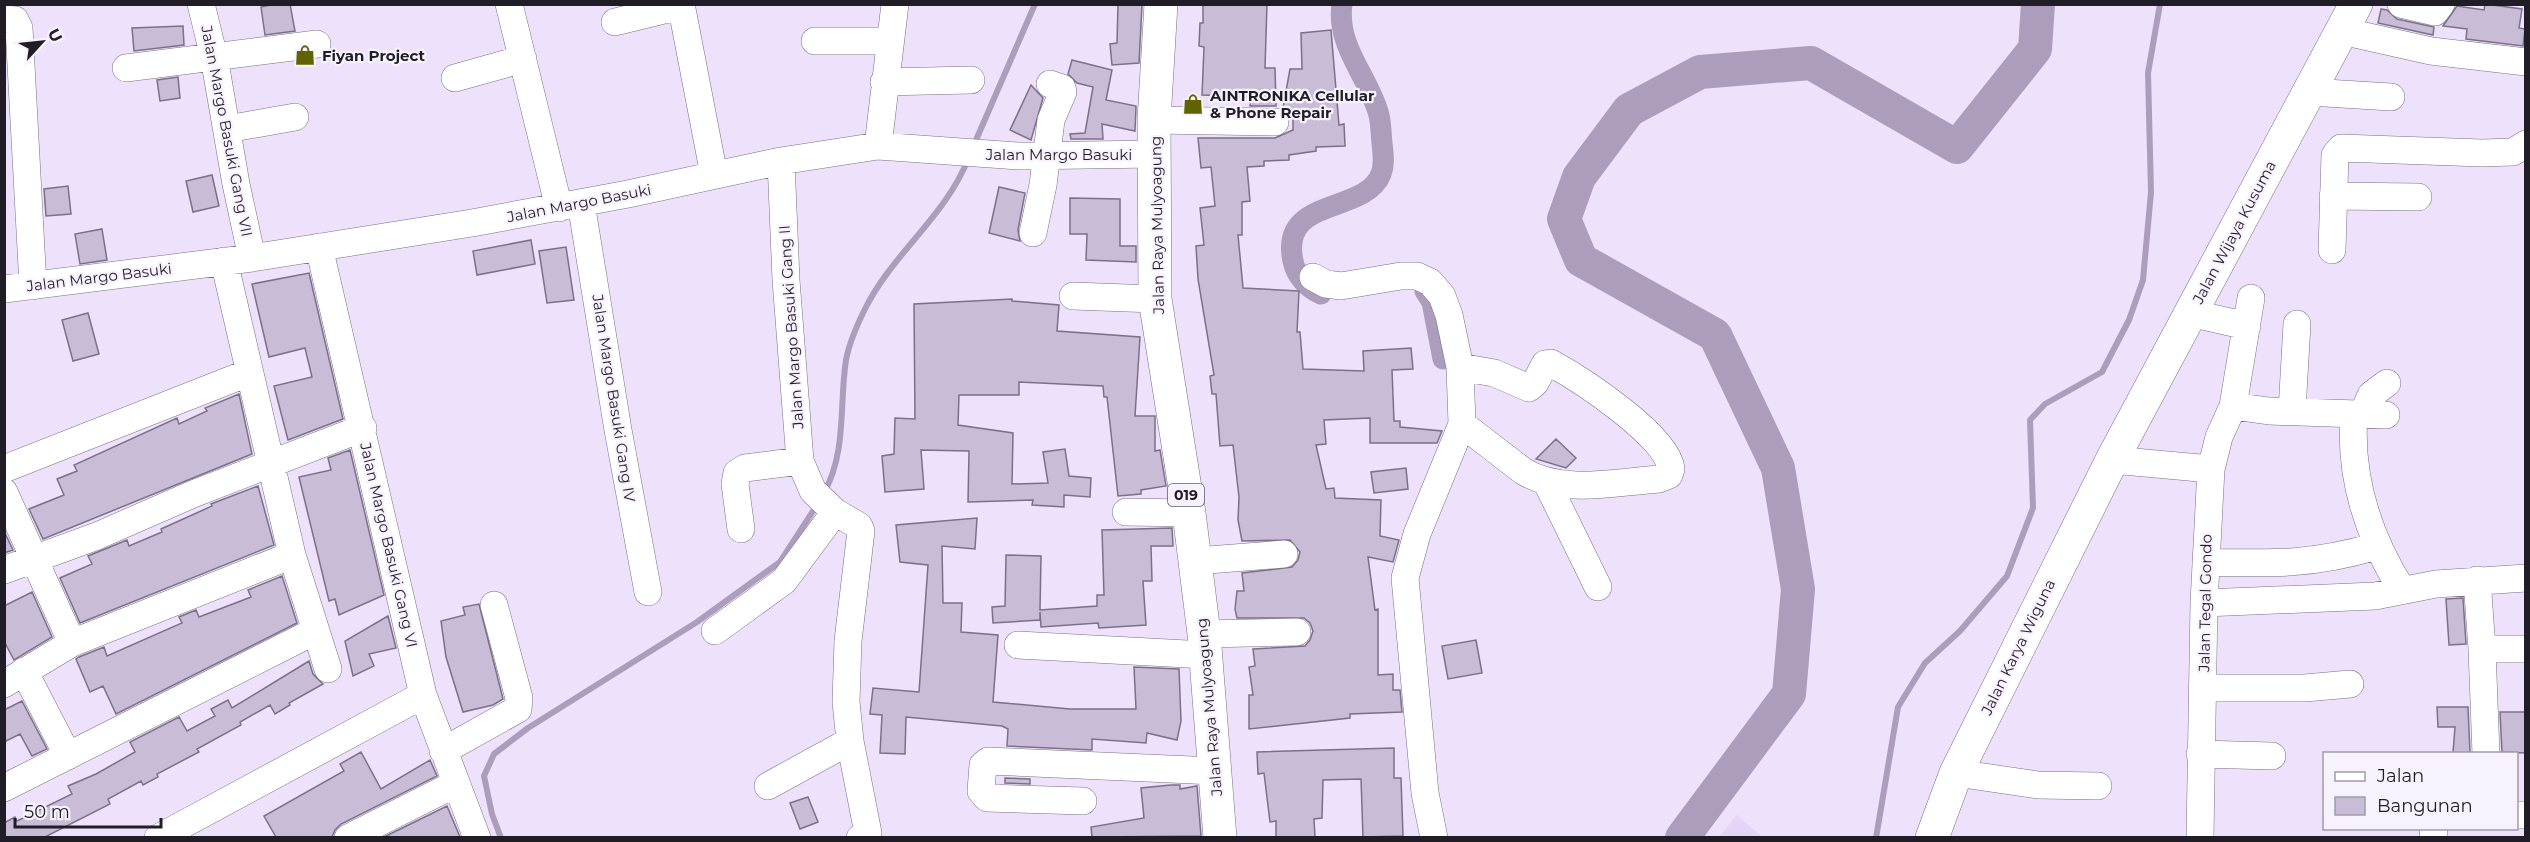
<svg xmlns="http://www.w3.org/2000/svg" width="2530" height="842" viewBox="0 0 2530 842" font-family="Montserrat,sans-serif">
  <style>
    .built { fill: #e4d4f6 }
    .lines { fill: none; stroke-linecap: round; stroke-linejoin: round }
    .stream { stroke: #ac9dbc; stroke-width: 6 }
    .canal { stroke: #ac9dbc; stroke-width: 21 }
    .river { stroke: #ac9dbc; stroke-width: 34 }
    .building { fill: #c9bcd7; stroke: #7c7088; stroke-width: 1.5 }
    .minor-casing { stroke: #7a6e86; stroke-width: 28 }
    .major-casing { stroke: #7a6e86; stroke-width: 34 }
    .minor { stroke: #fff; stroke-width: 27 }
    .major { stroke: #fff; stroke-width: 33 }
    .labels { text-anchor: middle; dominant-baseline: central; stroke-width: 4.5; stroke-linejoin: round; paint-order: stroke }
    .shield { fill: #f7f2fd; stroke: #615d66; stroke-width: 1.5 }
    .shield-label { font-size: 14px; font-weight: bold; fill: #211d26 }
    .poi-label { font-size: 15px; font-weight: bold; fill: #211d26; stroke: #f7f2fd; text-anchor: start }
    .street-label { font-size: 15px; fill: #211d26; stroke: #f7f2fd }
  </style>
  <rect width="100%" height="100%" fill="#eee1fc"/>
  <path class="built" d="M 1737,815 L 1762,837 L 1719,837 Z"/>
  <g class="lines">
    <path class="stream" d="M 973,147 L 1035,4
      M 824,493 C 847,451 839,405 846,360 C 849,344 858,323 865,309 C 892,254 946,216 968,159
      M 501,838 L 492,814 L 484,776 L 494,754 L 528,728 L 697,622 L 780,562 L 817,505
      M 1876,838 L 1898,707 L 1925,663 L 1960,631 L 2007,576 L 2033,508 L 2030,420 L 2045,404 L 2102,372 L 2129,320 L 2143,280 L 2151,192 L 2148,73 L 2160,4"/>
    <path class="canal" d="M 1425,291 L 1432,302 L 1443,359
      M 1321,294 C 1307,288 1296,276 1293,261 C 1279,196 1365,215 1381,174 C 1385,164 1383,154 1382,143 C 1381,134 1381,124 1379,115 C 1369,77 1336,47 1342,4"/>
    <path class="river" d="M 1682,838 L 1789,694 L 1798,589 L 1778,468 L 1715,335 L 1581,260 L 1564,219 L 1579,177 L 1629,110 L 1700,72 L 1811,63 L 1957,147 L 2035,49 L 2038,4"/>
  </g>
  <path class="building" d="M 275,4 L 290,4 L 295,31 L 265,35 L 261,7 Z
    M 1118,4 L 1142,5 L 1139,63 L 1112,65 L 1110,44 L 1117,43 Z
    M 1203,4 L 1267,4 L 1265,68 L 1275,68 L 1276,106 L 1250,106 L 1251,97 L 1202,95 L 1204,47 L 1199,46 L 1200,23 L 1203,23 Z
    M 2485,4 L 2522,9 L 2519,28 L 2525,29 L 2523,46 L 2466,39 L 2467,29 L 2443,26 L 2457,6 L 2484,10 Z
    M 2381,9 L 2387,10 L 2397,19 L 2434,27 L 2433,35 L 2378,23 Z
    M 183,26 L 184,45 L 134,51 L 132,28 Z
    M 1331,30 L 1339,125 L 1344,124 L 1345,146 L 1316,147 L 1316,151 L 1289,155 L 1289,160 L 1264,161 L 1264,166 L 1247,167 L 1250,201 L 1242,202 L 1242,235 L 1238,235 L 1243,288 L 1299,291 L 1297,332 L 1300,332 L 1303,369 L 1364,371 L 1363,351 L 1411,348 L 1413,369 L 1392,370 L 1394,421 L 1400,421 L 1400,427 L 1442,431 L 1437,443 L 1370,443 L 1370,418 L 1324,420 L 1326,444 L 1316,445 L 1326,489 L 1334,488 L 1335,498 L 1381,500 L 1380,536 L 1399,540 L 1393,562 L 1368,557 L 1375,610 L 1378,609 L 1378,675 L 1393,674 L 1393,690 L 1400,690 L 1402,712 L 1350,714 L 1350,718 L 1249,729 L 1249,695 L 1253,695 L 1249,667 L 1255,666 L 1253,649 L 1305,646 L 1310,640 L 1313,631 L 1310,623 L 1304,618 L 1237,618 L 1235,609 L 1237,591 L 1244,591 L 1242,573 L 1292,567 L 1298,560 L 1300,552 L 1290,540 L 1242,541 L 1238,520 L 1239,497 L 1233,445 L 1220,446 L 1216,394 L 1212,394 L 1210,376 L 1214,375 L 1198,279 L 1196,246 L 1204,245 L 1200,208 L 1215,206 L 1211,167 L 1201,168 L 1198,138 L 1275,138 L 1293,130 L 1293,110 L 1283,108 L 1290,69 L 1302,69 L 1301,33 Z
    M 1072,60 L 1112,70 L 1106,100 L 1136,106 L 1135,131 L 1102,124 L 1103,139 L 1071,139 L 1070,134 L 1085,133 L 1093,87 L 1077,83 L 1068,74 Z
    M 178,77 L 180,98 L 160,101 L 157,80 Z
    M 1031,85 L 1043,98 L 1031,140 L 1010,130 Z
    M 212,175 L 219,206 L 193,212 L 186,181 Z
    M 68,186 L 71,214 L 46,216 L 44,189 Z
    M 999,187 L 1025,193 L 1018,230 L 1020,241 L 989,233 Z
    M 1070,198 L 1120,199 L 1120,246 L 1136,246 L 1136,262 L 1086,260 L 1087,234 L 1070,234 Z
    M 102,229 L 107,260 L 80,264 L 75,234 Z
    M 531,240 L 535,264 L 477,275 L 473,251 Z
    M 566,247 L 574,300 L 547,303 L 539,251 Z
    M 309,273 L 343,419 L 288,440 L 274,386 L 312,377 L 305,348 L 269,357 L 252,284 Z
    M 1012,299 L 1012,301 L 1059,305 L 1057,331 L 1140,337 L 1135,416 L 1155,416 L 1155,451 L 1160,450 L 1166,486 L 1141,490 L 1141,494 L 1118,496 L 1107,397 L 1104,397 L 1103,386 L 1019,382 L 1019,395 L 959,395 L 958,425 L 1013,433 L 1012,484 L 1048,483 L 1043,452 L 1065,449 L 1069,476 L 1091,478 L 1090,497 L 1064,495 L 1064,507 L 1032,505 L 1033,500 L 968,502 L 969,451 L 921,450 L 924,489 L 885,492 L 882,456 L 894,454 L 895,418 L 915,419 L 914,304 Z
    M 88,313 L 99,354 L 73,361 L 62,320 Z
    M 239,394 L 252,454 L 43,539 L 29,509 L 64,495 L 57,479 L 77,471 L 74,465 L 177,418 L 179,424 L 207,411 L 205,408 Z
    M 1556,439 L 1576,458 L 1566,468 L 1536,459 Z
    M 350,450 L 384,595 L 339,615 L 335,599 L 329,601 L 299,477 L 331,470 L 328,458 Z
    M 1406,468 L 1408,489 L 1374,493 L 1371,472 Z
    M 258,486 L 274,545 L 80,623 L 60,578 L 92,564 L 88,556 L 127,540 L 129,546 L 162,532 L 161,529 L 212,506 L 211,504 Z
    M 977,518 L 975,549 L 942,546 L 943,603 L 962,603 L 961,632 L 998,635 L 993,702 L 1070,709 L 1136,709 L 1134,667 L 1179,669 L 1181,721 L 1177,740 L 1147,733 L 1146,743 L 1092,739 L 1092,750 L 1007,746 L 1008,729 L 1002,726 L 906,717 L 905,754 L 880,753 L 882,715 L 870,714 L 873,688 L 919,692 L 928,565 L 900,562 L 896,525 Z
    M 1172,528 L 1173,546 L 1151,546 L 1152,581 L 1143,581 L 1146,625 L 1099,628 L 1098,623 L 1041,627 L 1040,612 L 1040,620 L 993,623 L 992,607 L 1005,606 L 1006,555 L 1041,556 L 1040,610 L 1097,606 L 1097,595 L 1104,595 L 1102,530 Z
    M 4,531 L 13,550 L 4,553 Z
    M 282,576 L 297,623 L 116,714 L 103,686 L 90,692 L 76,659 L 79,657 L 104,647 L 107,656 L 182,623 L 179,617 L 196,610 L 199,617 L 251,597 L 248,590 Z
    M 32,592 L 52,637 L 14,660 L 4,641 L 4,606 Z
    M 2463,598 L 2466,644 L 2449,645 L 2446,599 Z
    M 479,604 L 503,699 L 493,705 L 463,712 L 446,657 L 441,621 L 465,615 L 463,607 Z
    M 388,616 L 396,648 L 369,654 L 374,666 L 353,676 L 345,641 Z
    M 1476,640 L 1482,673 L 1448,679 L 1442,646 Z
    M 309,661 L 313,674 L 323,684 L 289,703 L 290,705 L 275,714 L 270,705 L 240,722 L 241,725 L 197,749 L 199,752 L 157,774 L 158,777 L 143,785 L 141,781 L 108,799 L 110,804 L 45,837 L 4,837 L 4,823 L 15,817 L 17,821 L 72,794 L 68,786 L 96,774 L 135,752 L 130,742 L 179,717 L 187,731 L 215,716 L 211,709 L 228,700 L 232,708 Z
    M 22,701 L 47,749 L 32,756 L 20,734 L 4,742 L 4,710 Z
    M 2437,707 L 2468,707 L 2470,753 L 2453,753 L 2455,727 L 2438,727 Z
    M 2500,712 L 2526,712 L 2526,753 L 2502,752 Z
    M 1394,748 L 1394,778 L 1401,778 L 1403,836 L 1363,837 L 1361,779 L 1323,780 L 1322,818 L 1314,819 L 1315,837 L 1276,837 L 1276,821 L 1270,822 L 1264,773 L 1258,774 L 1257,752 Z
    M 361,752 L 381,789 L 430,760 L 437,776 L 341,824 L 335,830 L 332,837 L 276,837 L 264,816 L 344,771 L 340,764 Z
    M 1005,778 L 1030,779 L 1030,784 L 1005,783 Z
    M 1171,785 L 1180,785 L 1180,789 L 1197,786 L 1201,836 L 1092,837 L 1091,827 L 1144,818 L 1141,788 Z
    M 808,797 L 818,822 L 800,829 L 790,803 Z
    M 447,806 L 460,837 L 384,837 Z"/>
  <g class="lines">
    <g class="minor-casing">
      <path id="minor" d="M 201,4 L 214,57 L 236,184 L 252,258
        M 509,4 L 559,208
        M 681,4 L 714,175
        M 2401,4 L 2435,12 L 2441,4
        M 4,19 L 15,20 L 19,28 L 33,286
        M 615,22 L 681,6
        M 2342,31 L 2431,51 L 2526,62
        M 815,41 L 889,41
        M 126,68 L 317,44
        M 455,78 L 523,59
        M 884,82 L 971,80
        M 2309,92 L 2391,97
        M 1154,120 L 1275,122
        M 227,129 L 295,117
        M 878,146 L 895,4
        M 781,161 L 786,280 L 800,461 L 813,491 L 835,512 L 859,526 L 861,531 L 848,641 L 846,702 L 850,741 L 868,833 L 860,838
        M 2333,196 L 2418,197
        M 581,203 L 618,430 L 648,592
        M 1033,233 L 1043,185 L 1051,120 L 1063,92 L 1062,88 L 1050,84
        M 319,247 L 423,695 L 477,838
        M 2332,250 L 2335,155 L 2341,148 L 2482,153 L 2513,152 L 2526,144
        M 224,261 L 292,555 L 328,669
        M 1313,277 L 1326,284 L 1341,286 L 1401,276 L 1417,276 L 1430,282 L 1442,296 L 1449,315 L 1460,367 L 1462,424 L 1417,534 L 1405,578 L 1425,793 L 1434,838
        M 4,289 L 252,258 L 472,223 L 628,194 L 781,161 L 878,146 L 1019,156 L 1154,154
        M 1073,296 L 1155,299
        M 2190,313 L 2247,326
        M 1460,367 L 1494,373 L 1529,388 L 1535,383 L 1545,364 L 1551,363 C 1580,379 1668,436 1671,469 L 1669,475 L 1659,479 C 1616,482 1562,495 1523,471 L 1462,424
        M 2233,406 L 2251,298
        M 2292,411 L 2297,324
        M 2354,414 C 2349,478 2368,536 2402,590
        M 2363,414 L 2371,395 L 2387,383
        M 2112,460 L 2211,469 L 2204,603 L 2200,838
        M 4,469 L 248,373
        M 2211,469 L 2219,437 L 2233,406 L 2269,411 L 2386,415
        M 1546,481 L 1598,587
        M 4,492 L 72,643
        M 1126,512 L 1189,513
        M 741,529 L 735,484 L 737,473 L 745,468 L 800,461
        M 1195,561 L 1284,554
        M 2206,562 C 2272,564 2312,565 2377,546
        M 4,570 L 97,536 L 193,494 L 363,428
        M 2477,580 L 2482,649 L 2486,754
        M 2204,603 L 2375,596 L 2436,584 L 2526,578
        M 715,631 L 784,581 L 835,512
        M 1204,634 L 1297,632
        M 1018,645 L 1206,655
        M 2482,649 L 2526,649
        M 24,671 L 68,756
        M 4,684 L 72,643 L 292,555
        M 2203,688 L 2305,688 L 2350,684
        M 443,751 L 518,709 L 519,698 L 494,605
        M 2200,754 L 2272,756
        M 1956,773 L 2038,785 L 2098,786
        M 768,786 L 850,741
        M 4,788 L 315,631
        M 1083,801 L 987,798 L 981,791 L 983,765 L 988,761 L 1215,771
        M 2516,815 L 2526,815
        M 158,838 L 423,695
        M 348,838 L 455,784
        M 2433,838 L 2434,828"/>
    </g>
    <g class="major-casing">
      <path id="major" d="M 1161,4 L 1154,120 L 1155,299 L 1189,513 L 1204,634 L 1220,838
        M 1932,838 L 1956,773 L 2112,460 L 2356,4"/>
    </g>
    <use href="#minor" class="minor"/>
    <use href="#major" class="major"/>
  </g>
  <defs>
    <g id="shop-bare" transform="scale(1.62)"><path d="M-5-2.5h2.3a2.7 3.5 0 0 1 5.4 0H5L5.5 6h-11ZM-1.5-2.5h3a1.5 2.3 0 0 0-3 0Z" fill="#606300" stroke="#f7f2fd" stroke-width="2.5" paint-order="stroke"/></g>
  </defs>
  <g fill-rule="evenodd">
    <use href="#shop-bare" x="305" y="55"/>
    <use href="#shop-bare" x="1193" y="104"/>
  </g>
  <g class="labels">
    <rect class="shield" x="1168" y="484" width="36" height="22" rx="4.5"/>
    <g class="shield-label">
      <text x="1186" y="495">019</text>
    </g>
    <g class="poi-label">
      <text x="322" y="55">Fiyan Project</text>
      <text x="1210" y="95">AINTRONIKA Cellular<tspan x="1210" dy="17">&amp; Phone Repair</tspan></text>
    </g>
    <g class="street-label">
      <text transform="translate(227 131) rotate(79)">Jalan Margo Basuki Gang VII</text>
      <text x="1059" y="154">Jalan Margo Basuki</text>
      <text transform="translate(579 203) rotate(-11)">Jalan Margo Basuki</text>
      <text transform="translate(1157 225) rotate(-91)">Jalan Raya Mulyoagung</text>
      <text transform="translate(2234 232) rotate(-62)">Jalan Wijaya Kusuma</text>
      <text transform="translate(99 277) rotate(-7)">Jalan Margo Basuki</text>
      <text transform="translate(791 327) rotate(-94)">Jalan Margo Basuki Gang II</text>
      <text transform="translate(614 398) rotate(81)">Jalan Margo Basuki Gang IV</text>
      <text transform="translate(389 545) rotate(77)">Jalan Margo Basuki Gang VI</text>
      <text transform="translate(2205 603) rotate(-89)">Jalan Tegal Gondo</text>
      <text transform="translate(2018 647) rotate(-64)">Jalan Karya Wiguna</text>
      <text transform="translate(1209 707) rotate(-95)">Jalan Raya Mulyoagung</text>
    </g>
  </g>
  <rect width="2530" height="842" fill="none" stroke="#211d26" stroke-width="12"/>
  <rect x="2323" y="752" width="195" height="78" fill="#f7f2fd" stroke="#a19da7" stroke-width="1.5"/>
  <rect x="2335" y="772" width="30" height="9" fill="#ffffff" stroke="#a19da7" stroke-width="1.5"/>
  <text x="2377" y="782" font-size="18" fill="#211d26">Jalan</text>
  <rect x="2335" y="797" width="30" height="18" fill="#c9bcd7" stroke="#a19da7" stroke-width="1.5"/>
  <text x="2377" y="812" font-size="18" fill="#211d26">Bangunan</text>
  <g transform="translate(42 42) rotate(63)" stroke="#f7f2fd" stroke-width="4.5" paint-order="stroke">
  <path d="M0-4.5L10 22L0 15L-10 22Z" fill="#211d26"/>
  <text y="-9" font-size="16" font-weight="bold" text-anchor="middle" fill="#211d26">U</text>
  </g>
  <path d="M15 818v9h146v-9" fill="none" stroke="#211d26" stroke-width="3"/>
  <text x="24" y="818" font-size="18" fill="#211d26" stroke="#f7f2fd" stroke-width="4.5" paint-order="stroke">50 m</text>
</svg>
